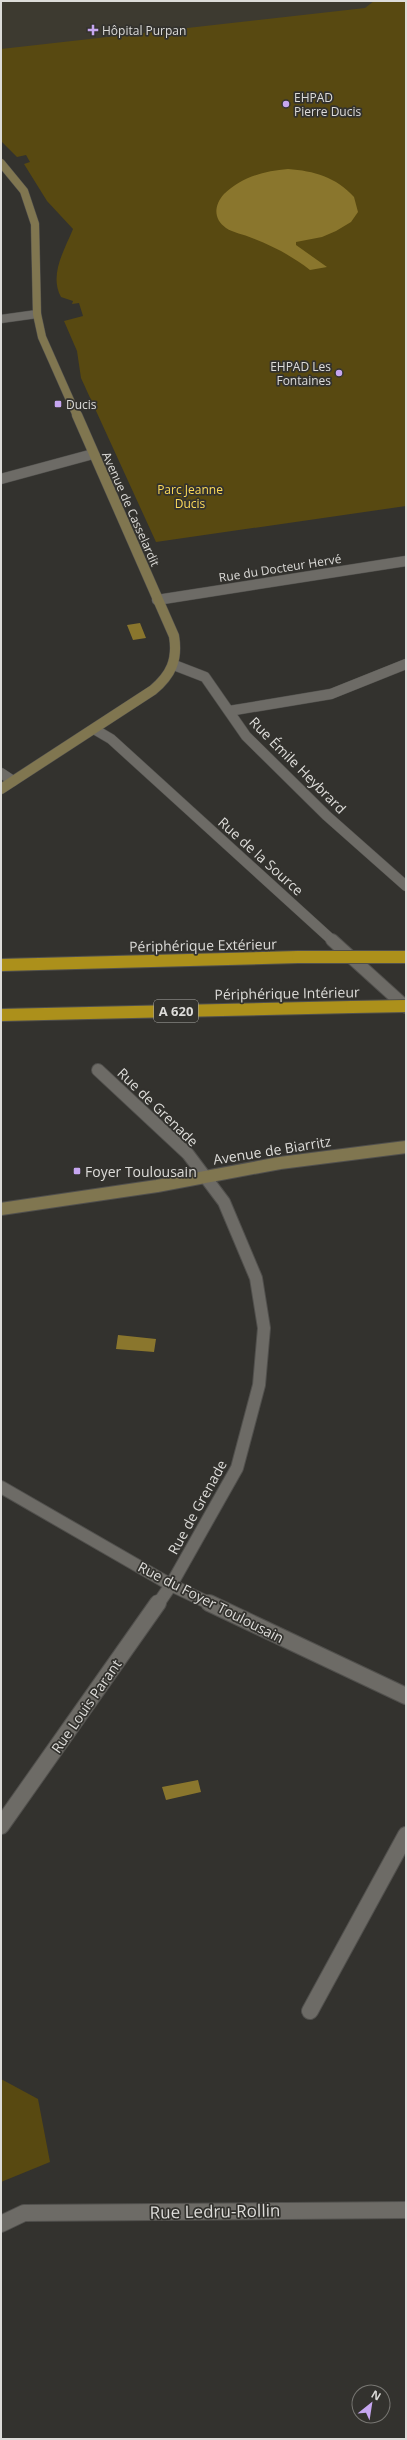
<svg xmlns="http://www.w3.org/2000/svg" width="407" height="2440" viewBox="0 0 407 2440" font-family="'Open Sans',sans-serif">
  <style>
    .built { fill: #3d3a30 }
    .green { fill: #584911 }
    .water { fill: #8a762d }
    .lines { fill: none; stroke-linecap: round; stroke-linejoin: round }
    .street-far3-casing { stroke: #51504d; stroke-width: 9 }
    .street-far2-casing { stroke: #51504d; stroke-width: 11 }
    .street-far1-casing { stroke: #51504d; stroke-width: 14 }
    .street-casing { stroke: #51504d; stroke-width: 18 }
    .secondary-far2-casing { stroke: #51504d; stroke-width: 9 }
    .secondary-far1-casing { stroke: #51504d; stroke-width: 11 }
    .secondary-casing { stroke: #51504d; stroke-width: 14 }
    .highway-casing { stroke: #51504d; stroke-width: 14 }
    .street-far3 { stroke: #6d6b66; stroke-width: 8 }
    .street-far2 { stroke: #6d6b66; stroke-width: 10 }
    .street-far1 { stroke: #6d6b66; stroke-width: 12 }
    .street { stroke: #6d6b66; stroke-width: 16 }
    .secondary-far2 { stroke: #807650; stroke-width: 8 }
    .secondary-far1 { stroke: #807650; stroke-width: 10 }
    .secondary { stroke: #807650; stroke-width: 12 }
    .highway { stroke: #ac901b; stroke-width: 12 }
    .highway-bridge-casing { stroke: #51504d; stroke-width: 14; stroke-linecap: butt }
    .highway-bridge { stroke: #ac901b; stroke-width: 12 }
    .poi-dot { fill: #c6a6f0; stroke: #33322e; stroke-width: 1.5 }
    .labels { text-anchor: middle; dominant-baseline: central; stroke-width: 3.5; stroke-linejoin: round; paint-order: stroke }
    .far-poi-label { font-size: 12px; fill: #dddcd9; stroke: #33322e; text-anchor: start }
    .far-park-label { font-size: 12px; fill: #fdda59; stroke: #33322e }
    .far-street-label { font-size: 12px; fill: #dddcd9; stroke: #33322e }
    .shield { fill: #33322e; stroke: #aaa9a6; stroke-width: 1 }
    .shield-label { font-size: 13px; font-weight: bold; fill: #dddcd9 }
    .street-label { font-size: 14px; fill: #dddcd9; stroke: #33322e }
    .poi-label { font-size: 14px; fill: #dddcd9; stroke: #33322e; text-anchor: start }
    .near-street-label { font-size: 17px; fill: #dddcd9; stroke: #33322e }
  </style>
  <rect width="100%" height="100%" fill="#33322e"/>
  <path class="built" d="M 1,1 L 375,1 L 368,10 L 1,50 Z"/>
  <path class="green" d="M 374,1 L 406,1 L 406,506 L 156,542 L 81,378 L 77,351 L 64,321 L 83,316 L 79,303 L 72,304 L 73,301 L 61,297 C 49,275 64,251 73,229 L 47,201 L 24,164 L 30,162 L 26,155 L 17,157 L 1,141 L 1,49 L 365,8 Z
    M 1,2079 L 38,2099 L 50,2162 L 1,2182 Z"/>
  <path class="water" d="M 288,169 C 314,171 336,177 354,197 L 358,212 L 351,222 L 336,231 L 322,237 L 296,242 L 296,245 L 327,267 L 310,270 C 292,256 273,246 252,238 C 244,234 233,233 226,228 C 213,219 214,205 224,194 C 242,177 264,171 288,169 Z
    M 140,623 L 146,638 L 133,640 L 127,625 Z
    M 118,1335 L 156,1339 L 154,1352 L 116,1349 Z
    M 198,1780 L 201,1792 L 166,1800 L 162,1787 Z"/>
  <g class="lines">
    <g class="street-far3-casing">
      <path id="street-far3" d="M 1,319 L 37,314"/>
    </g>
    <g class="street-far2-casing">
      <path id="street-far2" d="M 1,479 L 93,454
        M 157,600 L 406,561
        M 174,665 L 205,677 L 246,736 L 327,816 L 406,886
        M 229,711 L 331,694 L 406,664
        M 94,729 L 111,739 L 333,941
        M 1,773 L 13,781"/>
    </g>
    <g class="street-far1-casing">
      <path id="street-far1" d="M 332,940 L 406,1007
        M 98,1070 L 188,1154 L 224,1202 L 256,1278 L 264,1328 L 259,1385 L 237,1468 L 171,1585 L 158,1604
        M 1,1487 L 171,1585 L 211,1604"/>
    </g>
    <g class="street-casing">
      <path id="street" d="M 209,1603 L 406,1696
        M 1,1826 L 158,1603
        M 310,2011 L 406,1835
        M 1,2224 L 24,2213 L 406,2210"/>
    </g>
    <g class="secondary-far2-casing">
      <path id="secondary-far2" d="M 1,163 L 24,191 L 35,224 L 37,314 L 42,337 L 77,416"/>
    </g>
    <g class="secondary-far1-casing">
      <path id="secondary-far1" d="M 1,789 L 153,690 C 171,675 178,660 174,636 L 77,415"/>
    </g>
    <g class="secondary-casing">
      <path id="secondary" d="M 1,1209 L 157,1186 L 280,1163 L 406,1147"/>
    </g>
    <g class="highway-casing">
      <path id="highway" d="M 1,965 L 298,957
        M 1,1015 L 352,1007"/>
    </g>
    <use href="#street-far3" class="street-far3"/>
    <use href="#street-far2" class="street-far2"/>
    <use href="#street-far1" class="street-far1"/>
    <use href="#street" class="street"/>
    <use href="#secondary-far2" class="secondary-far2"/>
    <use href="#secondary-far1" class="secondary-far1"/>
    <use href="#secondary" class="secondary"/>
    <use href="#highway" class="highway"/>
    <g class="highway-bridge-casing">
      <path id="highway-bridge" d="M 298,957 L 406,957
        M 352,1007 L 406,1006"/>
    </g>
    <use href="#highway-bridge" class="highway-bridge"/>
  </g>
  <g class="poi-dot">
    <path d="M91 24h4v4h4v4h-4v4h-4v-4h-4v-4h4z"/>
    <circle cx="286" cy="104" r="4"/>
    <circle cx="339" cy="373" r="4"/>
    <rect x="54" y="400" width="8" height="8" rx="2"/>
    <rect x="73" y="1167" width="8" height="8" rx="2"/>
  </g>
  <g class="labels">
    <g class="far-poi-label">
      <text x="102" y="30">Hôpital Purpan</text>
      <text x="294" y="97">EHPAD<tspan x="294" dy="14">Pierre Ducis</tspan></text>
      <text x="331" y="366" text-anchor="end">EHPAD Les<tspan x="331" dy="14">Fontaines</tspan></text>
      <text x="66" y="404">Ducis</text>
    </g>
    <g class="far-park-label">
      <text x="190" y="489">Parc Jeanne<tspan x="190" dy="14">Ducis</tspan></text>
    </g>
    <g class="far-street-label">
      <text transform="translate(131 509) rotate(66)">Avenue de Casselardit</text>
      <text transform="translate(280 568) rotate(-9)">Rue du Docteur Hervé</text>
    </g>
    <rect class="shield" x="154" y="1000" width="44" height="22" rx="3"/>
    <g class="shield-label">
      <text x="176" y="1011">A 620</text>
    </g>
    <g class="street-label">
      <text transform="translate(298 765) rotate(45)">Rue Émile Heybrard</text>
      <text transform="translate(261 856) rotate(42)">Rue de la Source</text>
      <text transform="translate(203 945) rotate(-1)">Périphérique Extérieur</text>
      <text transform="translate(287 993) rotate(-1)">Périphérique Intérieur</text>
      <text transform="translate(158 1107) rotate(44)">Rue de Grenade</text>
      <text transform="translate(272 1150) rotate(-9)">Avenue de Biarritz</text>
      <text transform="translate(197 1507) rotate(-61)">Rue de Grenade</text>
      <text transform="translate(211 1602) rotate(27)">Rue du Foyer Toulousain</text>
      <text transform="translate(86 1706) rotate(-55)">Rue Louis Parant</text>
    </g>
    <g class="poi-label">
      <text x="85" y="1171">Foyer Toulousain</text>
    </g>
    <g class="near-street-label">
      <text transform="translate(215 2211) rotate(-1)">Rue Ledru-Rollin</text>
    </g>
  </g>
  <rect width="407" height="2440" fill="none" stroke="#dddcd9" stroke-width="4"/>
  <g transform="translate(371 2404) rotate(30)"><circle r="19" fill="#33322e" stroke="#777672"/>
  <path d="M0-3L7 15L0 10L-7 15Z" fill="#c6a6f0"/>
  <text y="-6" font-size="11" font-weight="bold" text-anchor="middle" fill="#dddcd9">N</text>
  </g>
</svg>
